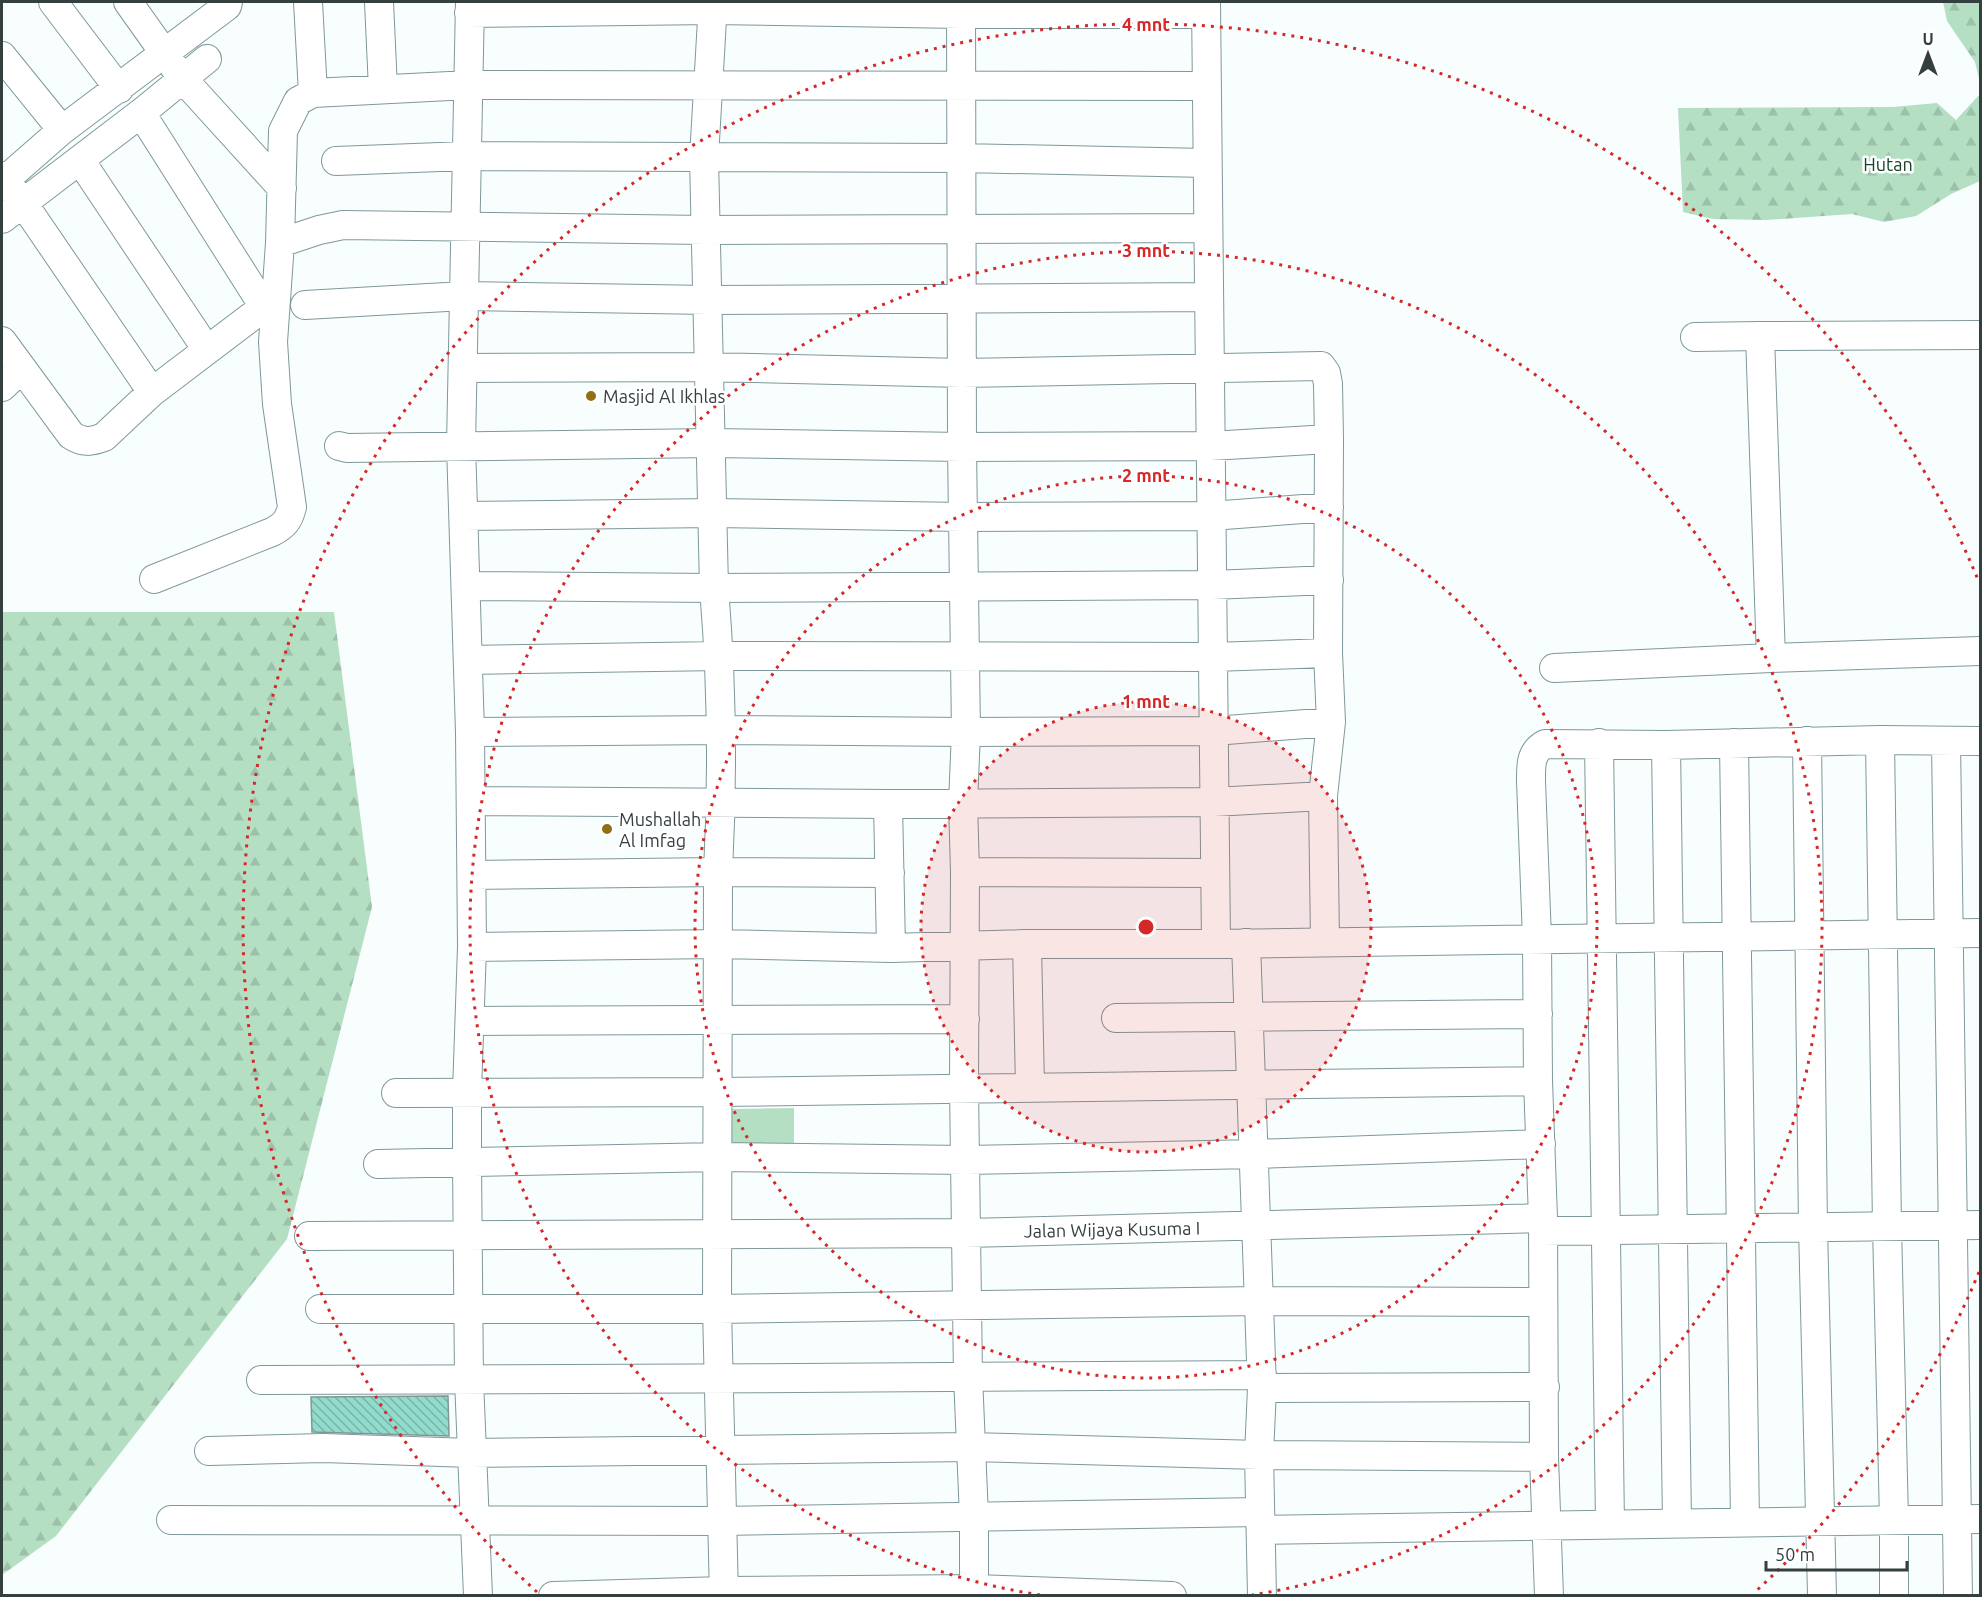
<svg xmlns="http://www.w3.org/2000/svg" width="1982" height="1597" viewBox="0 0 1982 1597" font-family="Ubuntu,sans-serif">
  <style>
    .forest { fill: url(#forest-firs) }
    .garden { fill: #b5dfc3 }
    .building { fill: url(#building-back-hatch); stroke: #809893; stroke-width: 1.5 }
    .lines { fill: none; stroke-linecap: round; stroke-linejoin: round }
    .minor-casing { stroke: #7f989b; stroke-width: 30 }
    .minor { stroke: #fff; stroke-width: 28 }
    .ring { fill: none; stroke: #d62828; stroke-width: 3; stroke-dasharray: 3 6 }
    .poi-dot { fill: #946e17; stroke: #fff; stroke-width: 2 }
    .labels { text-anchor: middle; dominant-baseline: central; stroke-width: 5; stroke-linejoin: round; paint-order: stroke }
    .park-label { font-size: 18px; fill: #174129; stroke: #fff }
    .poi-label { font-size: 18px; fill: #343f40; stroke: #fff; text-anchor: start }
    .street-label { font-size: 18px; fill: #343f40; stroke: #fff }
    .centre { fill: #d62828; stroke: #fff; stroke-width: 3 }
    .ring-label { font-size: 18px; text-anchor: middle; font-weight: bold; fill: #d62828; stroke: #fff; stroke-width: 5; stroke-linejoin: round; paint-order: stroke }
  </style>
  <defs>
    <pattern id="forest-firs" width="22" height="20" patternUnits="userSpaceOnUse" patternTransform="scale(1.5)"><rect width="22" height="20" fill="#b5dfc3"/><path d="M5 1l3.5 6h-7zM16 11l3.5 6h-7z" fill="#9cc0a9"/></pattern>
    <pattern id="building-back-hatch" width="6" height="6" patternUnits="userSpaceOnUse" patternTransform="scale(1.5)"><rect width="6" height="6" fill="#92dccd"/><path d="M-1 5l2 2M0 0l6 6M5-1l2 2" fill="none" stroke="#78b4a8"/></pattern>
  </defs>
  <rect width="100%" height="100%" fill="#f8fdfe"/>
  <path class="forest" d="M 1943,2 L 1980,2 L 1980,83 L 1975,62 L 1947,21 Z
    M 1980,94 L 1980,181 L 1951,194 L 1916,216 L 1884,222 L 1852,214 L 1766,220 L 1713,219 L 1683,212 L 1678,108 L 1893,107 L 1937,103 L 1956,120 Z
    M 2,612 L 334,612 L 372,907 L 287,1239 L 56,1536 L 2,1575 Z"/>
  <path class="garden" d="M 794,1108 L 794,1145 L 731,1145 L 731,1109 Z"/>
  <path class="building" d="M 448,1396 L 449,1436 L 312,1432 L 311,1397 Z"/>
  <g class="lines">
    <g class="minor-casing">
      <path id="minor" d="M 53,2 L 119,89
        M 128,2 L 182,78 L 282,188
        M 308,2 L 313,93
        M 379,2 L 383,89
        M 470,2 L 461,445 L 470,732 L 472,947 L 467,1092 L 467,1163 L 469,1380 L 478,1596
        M 713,2 L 704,158 L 714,588 C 722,683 723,777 718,872 L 717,1309 L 724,1596
        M 961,2 L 962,447 L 966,732 L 963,803 L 965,872 L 964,1088 L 968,1376 L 974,1517 L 974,1596
        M 1206,2 L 1216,944
        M 469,13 L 712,10 L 961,14 L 1206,14
        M 2,56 L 62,130
        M 141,113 L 264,307
        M 80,160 L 207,350
        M 336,161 L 466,156 L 961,158 L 1207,163
        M 2,176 L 23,203 L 152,392
        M 5,180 L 62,130 L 227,6 L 228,2
        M 2,219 L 141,113 L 207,59
        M 280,243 L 319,230 L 343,225 L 705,230 L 1207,228
        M 305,305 L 464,296 L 709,300 L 1209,297
        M 1980,335 L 1760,336 L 1771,658 L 1980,651
        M 1695,337 L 1760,336
        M 2,341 L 71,435 C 83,443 91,442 104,437 L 152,392 L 276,298
        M 463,368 L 710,367 L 962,373 L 1321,366 L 1326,373 L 1328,384 L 1329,439 L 1328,653 L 1331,722 L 1323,796
        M 2,387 L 21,369
        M 339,446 L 347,448 L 712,443 L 962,447 L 1210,446 L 1329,439
        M 464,516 L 713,513 L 963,517 L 1211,516 L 1329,507
        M 154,579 L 272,532 C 284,526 289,520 292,507 L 277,404 L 273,342 L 280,243 L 283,131 L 298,101 L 313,93 L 469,85 L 1206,86
        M 466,586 L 714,588 L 1212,585 L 1329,580
        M 468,660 L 720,656 L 1213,657 L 1328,653
        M 1554,668 L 1771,658
        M 470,732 L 722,730 L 966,732 L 1214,731 L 1331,722
        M 1880,740 L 1887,1226 L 1894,1520 L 1894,1596
        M 1807,741 L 1813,1227 L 1822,1596
        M 1946,741 L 1958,1596
        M 1599,743 L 1610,1524
        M 1734,743 L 1745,1522
        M 1666,745 L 1677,1523
        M 471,801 L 888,804 L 1214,802 L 1323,796 L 1325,942
        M 888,804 L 891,948
        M 965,872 L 1215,873
        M 472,875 L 718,872 L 890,873
        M 1246,943 L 1262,1388 L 1259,1455 L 1262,1596
        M 1027,944 L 1030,1088
        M 472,947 L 719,944 L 891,948 L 1027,944 L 1216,944 L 1980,933
        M 1116,1018 L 1538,1014
        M 470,1021 L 965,1019
        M 396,1093 L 718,1092 L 1538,1081
        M 378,1164 L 718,1157 L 966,1160 L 1254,1154 L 1541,1144
        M 1543,1231 L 1980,1225
        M 309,1236 L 966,1233 L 1543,1218
        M 320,1309 L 717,1309 L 1259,1301 L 1543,1302
        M 261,1380 C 595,1381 928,1376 1262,1375
        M 1262,1388 L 1545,1387
        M 209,1451 L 323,1448 L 471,1453 L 970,1447 L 1259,1455 L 1544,1457
        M 171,1520 L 721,1521 L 1260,1512
        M 1261,1530 L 1980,1519
        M 553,1596 L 724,1591 L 975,1589 L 1172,1596
        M 1549,1596 L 1544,1457 L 1543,1218 L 1538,1081 L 1537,939 L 1531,781 C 1531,766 1530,752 1545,744 L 1666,745 L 1880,740 L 1980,741"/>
    </g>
    <use href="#minor" class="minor"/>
  </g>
  <circle cx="1146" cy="927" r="225" fill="#d62828" fill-opacity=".12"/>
  <g class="ring">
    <circle cx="1146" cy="927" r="225"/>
    <circle cx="1146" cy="927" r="451"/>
    <path d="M1040 1595A676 676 0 1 1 1252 1595"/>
    <path d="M1979 1272A902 902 0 0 1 1755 1592M537 1592A902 902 0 1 1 1979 582"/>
  </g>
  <g class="poi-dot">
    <circle cx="591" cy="396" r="6"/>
    <circle cx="607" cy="829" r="6"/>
  </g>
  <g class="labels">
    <g class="park-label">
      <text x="1888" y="164">Hutan</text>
    </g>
    <g class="poi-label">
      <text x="603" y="396">Masjid Al Ikhlas</text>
      <text x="619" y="819">Mushallah<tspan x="619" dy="21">Al Imfag</tspan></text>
    </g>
    <g class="street-label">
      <text transform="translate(1112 1229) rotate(-1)">Jalan Wijaya Kusuma I</text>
    </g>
  </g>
  <circle cx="1146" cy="927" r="9" class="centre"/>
  <g class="ring-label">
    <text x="1146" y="31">4 mnt</text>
    <text x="1146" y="257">3 mnt</text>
    <text x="1146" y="482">2 mnt</text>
    <text x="1146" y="708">1 mnt</text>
  </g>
  <rect width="1982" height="1597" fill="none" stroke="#343f40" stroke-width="6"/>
  <g transform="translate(1928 54)" stroke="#ffffff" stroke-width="4.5" paint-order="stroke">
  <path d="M0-4.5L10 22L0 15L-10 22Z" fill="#343f40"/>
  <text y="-9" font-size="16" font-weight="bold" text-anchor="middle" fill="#343f40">U</text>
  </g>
  <path d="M1766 1561v9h141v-9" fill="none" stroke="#343f40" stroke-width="3"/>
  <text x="1775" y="1561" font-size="18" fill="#343f40" stroke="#ffffff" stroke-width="4.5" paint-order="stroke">50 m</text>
</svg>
